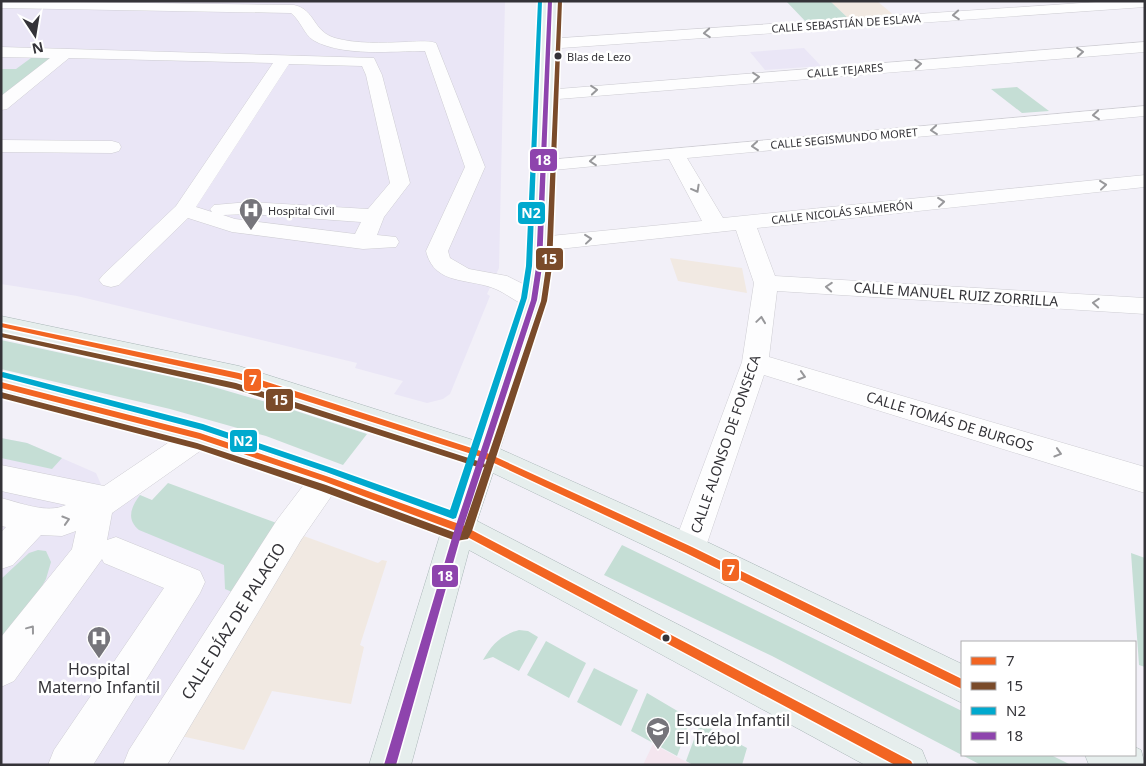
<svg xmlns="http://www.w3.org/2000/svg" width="1146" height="766" viewBox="0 0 1146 766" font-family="'Noto Sans',sans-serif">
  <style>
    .commercial { fill: #f1e9e2 }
    .built { fill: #eae6f6 }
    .education { fill: #f4e6ef }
    .green { fill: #c5ded5 }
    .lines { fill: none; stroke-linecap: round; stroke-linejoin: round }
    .minor-casing { stroke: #cecdd3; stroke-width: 1 }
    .major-casing { stroke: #aab7b8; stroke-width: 1 }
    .minor { fill: #fdfdfe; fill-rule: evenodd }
    .major { fill: #e6eeed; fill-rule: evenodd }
    .bus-1-casing { stroke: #fff; stroke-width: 3 }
    .bus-2-casing { stroke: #fff; stroke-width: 3 }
    .bus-3-casing { stroke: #fff; stroke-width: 3 }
    .bus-4-casing { stroke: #fff; stroke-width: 3 }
    .bus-1 { fill: #f26522; fill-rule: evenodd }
    .bus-2 { fill: #7a4b2a; fill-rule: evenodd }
    .bus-3 { fill: #00a9ce; fill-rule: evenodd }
    .bus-4 { fill: #8e44ad; fill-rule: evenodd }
    .oneway { stroke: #98989b }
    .bus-dot { fill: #343338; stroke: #fff; stroke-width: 2 }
    .labels { text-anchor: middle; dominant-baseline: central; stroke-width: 5; stroke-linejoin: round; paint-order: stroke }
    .far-street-label { font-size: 11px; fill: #343338; stroke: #fff }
    .far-bus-label { font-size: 11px; fill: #343338; stroke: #fff; text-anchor: start }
    .far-poi-label { font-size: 11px; fill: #343338; stroke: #fff; text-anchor: start }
    .street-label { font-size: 14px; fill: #343338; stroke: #fff }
    .near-street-label { font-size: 16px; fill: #343338; stroke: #fff }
    .near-poi-label { font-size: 16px; fill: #343338; stroke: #fff }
    .line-badge { stroke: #fff; stroke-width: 2 }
    .badge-label { font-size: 14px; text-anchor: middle; font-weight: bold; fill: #fff }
  </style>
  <rect width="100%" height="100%" fill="#f2f0f8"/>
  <path class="commercial" d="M 830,1 L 877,1 L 895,16 L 849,19 Z
    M 670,258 L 742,268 L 747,293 L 678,281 Z
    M 301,535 L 378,563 L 382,560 L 387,561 L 360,645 L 364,647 L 351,704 L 272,691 L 244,750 L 181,736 Z"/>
  <path class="built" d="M 1,1 L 505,1 L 499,268 L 487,294 L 490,296 L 450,394 L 443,399 L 427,403 L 394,394 L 403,381 L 355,368 L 357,363 L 77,296 L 1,284 Z
    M 804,48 L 821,66 L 765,70 L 750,52 Z
    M 1,438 L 27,443 L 96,473 L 103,489 L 140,495 L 262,554 L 131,765 L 1,765 Z"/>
  <path class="education" d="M 653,744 L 681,759 L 693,765 L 643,765 Z"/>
  <path class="green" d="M 786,1 L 830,1 L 849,19 L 806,22 Z
    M 31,58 L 51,58 L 1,96 L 1,69 L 16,69 Z
    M 1017,87 L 1049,111 L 1022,113 L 991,89 Z
    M 1,340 L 200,383 L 290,409 L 367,434 L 343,465 L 266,436 L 170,409 L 1,369 Z
    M 1,438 L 27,443 L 62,458 L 52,469 L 1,458 Z
    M 168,483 L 282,525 L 237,594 L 225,589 L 224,565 L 139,530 C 126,519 131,507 140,495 L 152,500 Z
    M 622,545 L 962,711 L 962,755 L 1051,755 L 1071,765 L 981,765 L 772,656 L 604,575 Z
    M 38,550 L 46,551 L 51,562 L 46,579 L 41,588 L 1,640 L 1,579 L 29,553 Z
    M 1131,553 L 1145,558 L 1145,667 L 1139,665 Z
    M 519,630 L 528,631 L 538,637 L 519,671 L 493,657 L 483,660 C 492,644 501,635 519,630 Z
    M 546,641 L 586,663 L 569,698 L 527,675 Z
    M 594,668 L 638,690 L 621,726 L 577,702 Z
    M 647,693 L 691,719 L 677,756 L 631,731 Z
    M 700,723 L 747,748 L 742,765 L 693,765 L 686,761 Z"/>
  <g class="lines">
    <g class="minor-casing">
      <path id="minor" d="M 1,1 L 294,5 C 316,10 312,31 335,38 C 357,44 382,43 405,42 C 415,42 426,40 436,43 L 485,167 L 448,251 L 450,258 L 469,269 L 507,276 L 543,294 L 546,300 L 543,306 C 523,311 510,294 493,288 C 467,278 434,285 426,251 L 465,167 L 425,51 C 393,51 342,57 313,40 C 304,34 301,21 291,13 L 1,8 Z
        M 1111,1 L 1145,1 L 1145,7 L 547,49 L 542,47 L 539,44 L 542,41 L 547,39 Z
        M 1145,42 L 1145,52 L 546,100 L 540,99 L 538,95 L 540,91 L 546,90 Z
        M 1,47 L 374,58 L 382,75 L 410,183 L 384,217 L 377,235 L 396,237 L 399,242 L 396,247 L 363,249 L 232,232 L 188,218 L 119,285 L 111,287 L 103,285 L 99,280 L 103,275 L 176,206 L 273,63 L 69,58 L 7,109 L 1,110 L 1,96 L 50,58 L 1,57 ZM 289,64 L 362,66 L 366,75 L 390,183 L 368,209 L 249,202 L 214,205 L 210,209 L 212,212 L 196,207 ZM 249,214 L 361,222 L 355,234 L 235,219 L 223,215 Z
        M 1145,106 L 1145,116 L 687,158 L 723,218 L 1145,175 L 1145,187 L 757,228 L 775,276 L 1145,298 L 1145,314 L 777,291 L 769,357 L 1145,467 L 1145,493 L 764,375 L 701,561 L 689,565 L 677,561 L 672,550 L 742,362 L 754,283 L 736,230 L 540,251 L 532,249 L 529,244 L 532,239 L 540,237 L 702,221 L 669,159 L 543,171 L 536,169 L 533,165 L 536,161 Z
        M 1,140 L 112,141 L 119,143 L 121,147 L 119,151 L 112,153 L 1,152 Z
        M 200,424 L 210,428 L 215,436 L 210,444 L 112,513 L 107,540 L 116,537 L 200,571 L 205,582 L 200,593 L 93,765 L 48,765 L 54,750 L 164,588 L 104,563 L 102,559 L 14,681 L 1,687 L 1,637 L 72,549 L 76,531 L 62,536 L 41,535 L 13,565 L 1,569 L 1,532 L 6,527 L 1,526 L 1,498 C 21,503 47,514 66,505 L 1,491 L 1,465 L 104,486 L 190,428 Z
        M 326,466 L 337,470 L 342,479 L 337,488 L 301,540 L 167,765 L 123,765 L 129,750 L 277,520 L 315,470 Z"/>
    </g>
    <g class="major-casing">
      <path id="major" d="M 543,1 L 557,1 L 551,267 L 546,300 L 500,449 L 701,539 L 962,664 L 962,703 L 677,561 L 493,473 L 477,521 L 922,750 L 928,765 L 865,765 L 469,550 L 411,765 L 369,765 L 440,535 L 315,488 L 197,447 L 1,395 L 1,375 L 200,424 L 337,470 L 449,510 L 466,461 L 236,385 L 1,334 L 1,316 L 239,366 L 473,440 L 522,300 L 527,267 Z
        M 1135,747 L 1141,750 L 1145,765 L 1089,765 L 1085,755 L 1135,755 Z"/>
    </g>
    <use href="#minor" class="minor"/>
    <use href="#major" class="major"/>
    <g class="bus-1-casing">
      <path id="bus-1" d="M 1,323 L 239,373 L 487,453 L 692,547 L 962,679 L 962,689 L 686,553 L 481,457 L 238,379 L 1,327 Z
        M 1,382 L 200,433 L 329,477 L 462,525 L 911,761 L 913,765 L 895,765 L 456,531 L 323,481 L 199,439 L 1,388 Z"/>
    </g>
    <g class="bus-2-casing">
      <path id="bus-2" d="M 558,1 L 562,1 L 552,267 L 547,301 L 472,531 L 468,539 L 456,541 L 321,491 L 197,449 L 1,398 L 1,392 L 197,443 L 326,485 L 456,533 L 462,532 L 541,301 L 546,267 Z
        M 1,333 L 236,383 L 481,462 L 484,463 L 485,465 L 484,467 L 481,468 L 235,389 L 1,337 Z"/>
    </g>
    <g class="bus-3-casing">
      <path id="bus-3" d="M 538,1 L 542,1 L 532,266 L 527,298 L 456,518 L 453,519 L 326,472 L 202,430 L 1,377 L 1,373 L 3,372 L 203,424 L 332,468 L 450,510 L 521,298 L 526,266 Z"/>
    </g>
    <g class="bus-4-casing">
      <path id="bus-4" d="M 548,1 L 552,1 L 542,267 L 537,300 L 463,528 L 396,765 L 384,765 L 455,528 L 531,300 L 536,267 Z"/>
    </g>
    <use href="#bus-1" class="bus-1"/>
    <use href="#bus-2" class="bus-2"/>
    <use href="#bus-3" class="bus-3"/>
    <use href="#bus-4" class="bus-4"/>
  </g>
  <defs><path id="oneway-chevron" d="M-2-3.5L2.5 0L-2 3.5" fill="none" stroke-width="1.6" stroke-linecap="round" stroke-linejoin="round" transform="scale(1.25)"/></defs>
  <g class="oneway">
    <use href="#oneway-chevron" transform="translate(956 15) rotate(176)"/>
    <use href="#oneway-chevron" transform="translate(707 33) rotate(176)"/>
    <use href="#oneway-chevron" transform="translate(1080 52) rotate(-5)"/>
    <use href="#oneway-chevron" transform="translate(918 64) rotate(-5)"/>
    <use href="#oneway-chevron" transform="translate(756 77) rotate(-5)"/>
    <use href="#oneway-chevron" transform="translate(594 90) rotate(-5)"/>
    <use href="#oneway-chevron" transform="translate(1096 115) rotate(175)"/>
    <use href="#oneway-chevron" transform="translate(934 130) rotate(175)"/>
    <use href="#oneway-chevron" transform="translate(755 146) rotate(175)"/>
    <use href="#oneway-chevron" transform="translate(593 161) rotate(175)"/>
    <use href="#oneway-chevron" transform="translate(1103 185) rotate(-6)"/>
    <use href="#oneway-chevron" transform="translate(696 189) rotate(61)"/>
    <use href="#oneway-chevron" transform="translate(941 202) rotate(-6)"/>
    <use href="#oneway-chevron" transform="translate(588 239) rotate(-6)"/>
    <use href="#oneway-chevron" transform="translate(829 287) rotate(-176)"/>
    <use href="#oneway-chevron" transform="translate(1096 303) rotate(-176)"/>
    <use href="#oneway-chevron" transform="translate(761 320) rotate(-82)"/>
    <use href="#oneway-chevron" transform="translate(802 376) rotate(17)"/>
    <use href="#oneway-chevron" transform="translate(1058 453) rotate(17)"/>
    <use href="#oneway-chevron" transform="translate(66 520) rotate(-17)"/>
    <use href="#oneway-chevron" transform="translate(31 629) rotate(-53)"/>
  </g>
  <defs>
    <g id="hospital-pin" transform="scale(1.25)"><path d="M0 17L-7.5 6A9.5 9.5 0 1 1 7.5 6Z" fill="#76757b" stroke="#fff"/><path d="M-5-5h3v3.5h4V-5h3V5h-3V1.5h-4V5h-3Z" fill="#fff"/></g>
    <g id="school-pin" transform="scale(1.25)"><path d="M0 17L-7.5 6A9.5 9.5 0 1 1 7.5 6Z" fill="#76757b" stroke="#fff"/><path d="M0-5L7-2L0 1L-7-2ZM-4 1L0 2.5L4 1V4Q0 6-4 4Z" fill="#fff"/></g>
  </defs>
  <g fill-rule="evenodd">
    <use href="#hospital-pin" x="251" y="210"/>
    <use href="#hospital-pin" x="99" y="638"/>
    <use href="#school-pin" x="658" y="729"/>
  </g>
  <g class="bus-dot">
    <circle cx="558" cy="56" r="4.5"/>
    <circle cx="666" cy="638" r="4.5"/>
  </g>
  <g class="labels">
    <g class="far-street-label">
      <text transform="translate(846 23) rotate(-4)">CALLE SEBASTIÁN DE ESLAVA</text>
      <text transform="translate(845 70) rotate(-5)">CALLE TEJARES</text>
      <text transform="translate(844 138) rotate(-5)">CALLE SEGISMUNDO MORET</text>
      <text transform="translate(842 212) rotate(-6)">CALLE NICOLÁS SALMERÓN</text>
    </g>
    <g class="far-bus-label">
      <text x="567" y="56">Blas de Lezo</text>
    </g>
    <g class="far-poi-label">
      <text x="268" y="210">Hospital Civil</text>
    </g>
    <g class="street-label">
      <text transform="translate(956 294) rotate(4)">CALLE MANUEL RUIZ ZORRILLA</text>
      <text transform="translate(950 421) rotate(17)">CALLE TOMÁS DE BURGOS</text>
      <text transform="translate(725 444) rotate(-71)">CALLE ALONSO DE FONSECA</text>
    </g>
    <g class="near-street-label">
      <text transform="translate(233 621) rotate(-58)">CALLE DÍAZ DE PALACIO</text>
    </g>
    <g class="near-poi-label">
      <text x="99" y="669">Hospital<tspan x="99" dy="18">Materno Infantil</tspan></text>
      <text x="676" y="720" text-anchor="start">Escuela Infantil<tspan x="676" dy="18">El Trébol</tspan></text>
    </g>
  </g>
  <g class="line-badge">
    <rect x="529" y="148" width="29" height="24" rx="5" fill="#8e44ad"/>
    <rect x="517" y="201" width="29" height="24" rx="5" fill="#00a9ce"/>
    <rect x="535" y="247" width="29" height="24" rx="5" fill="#7a4b2a"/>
    <rect x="243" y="368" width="19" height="24" rx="5" fill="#f26522"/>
    <rect x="265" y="388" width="29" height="24" rx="5" fill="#7a4b2a"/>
    <rect x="229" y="429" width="29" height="24" rx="5" fill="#00a9ce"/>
    <rect x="721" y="558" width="19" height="24" rx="5" fill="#f26522"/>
    <rect x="431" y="564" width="28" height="24" rx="5" fill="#8e44ad"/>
  </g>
  <g class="badge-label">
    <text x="543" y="165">18</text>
    <text x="531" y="218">N2</text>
    <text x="549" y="264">15</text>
    <text x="253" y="385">7</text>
    <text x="280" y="405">15</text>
    <text x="243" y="446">N2</text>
    <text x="731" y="575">7</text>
    <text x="445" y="581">18</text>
  </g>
  <rect width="1146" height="766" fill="none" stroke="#343338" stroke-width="5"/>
  <rect x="961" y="641" width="175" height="115" fill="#ffffff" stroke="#aeadaf"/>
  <rect x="971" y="657" width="25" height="8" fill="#f26522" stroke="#aeadaf"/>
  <text x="1006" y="666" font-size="15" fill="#343338">7</text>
  <rect x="971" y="682" width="25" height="8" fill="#7a4b2a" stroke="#aeadaf"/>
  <text x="1006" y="691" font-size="15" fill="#343338">15</text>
  <rect x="971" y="707" width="25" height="8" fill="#00a9ce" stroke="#aeadaf"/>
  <text x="1006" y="716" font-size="15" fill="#343338">N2</text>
  <rect x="971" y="732" width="25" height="8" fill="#8e44ad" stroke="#aeadaf"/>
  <text x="1006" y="741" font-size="15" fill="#343338">18</text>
  <g transform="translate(35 35) rotate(168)" stroke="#ffffff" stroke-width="4" paint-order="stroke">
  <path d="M0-4L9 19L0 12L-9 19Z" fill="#343338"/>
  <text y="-8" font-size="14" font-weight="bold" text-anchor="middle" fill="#343338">N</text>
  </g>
</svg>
